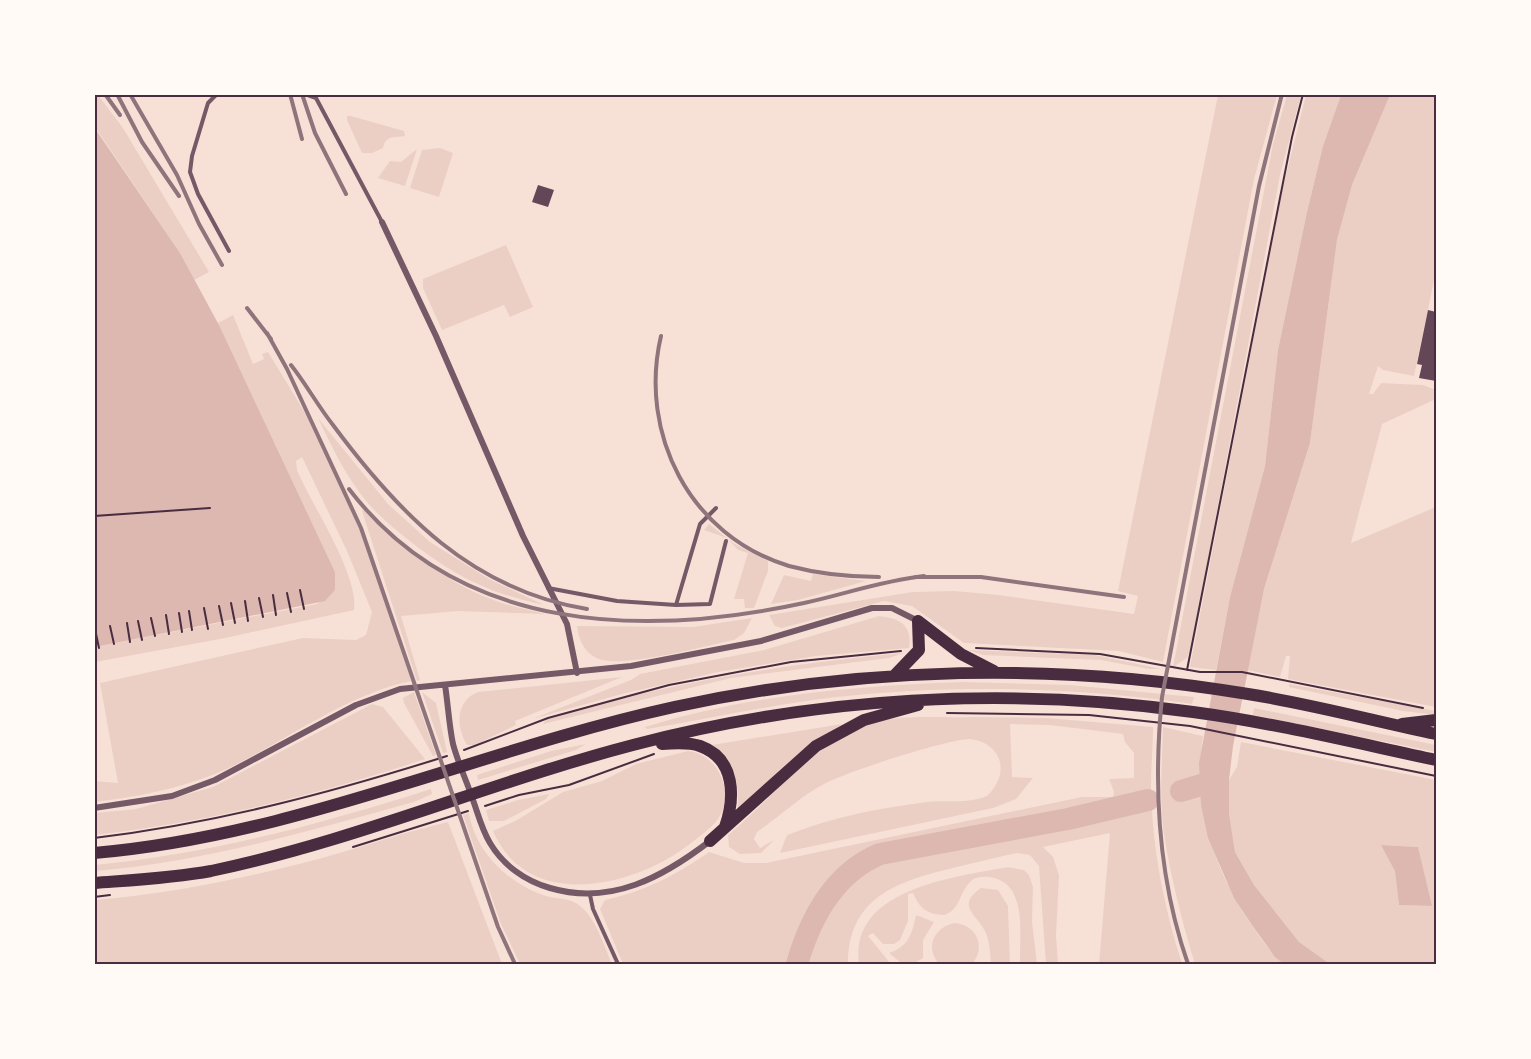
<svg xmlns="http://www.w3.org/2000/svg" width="1531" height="1059" viewBox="0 0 1531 1059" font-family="Lato,sans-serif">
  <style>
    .green { fill: #ebcfc5; fill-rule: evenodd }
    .water { fill: #dcb8b0 }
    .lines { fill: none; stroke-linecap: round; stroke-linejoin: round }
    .river { stroke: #dcb8b0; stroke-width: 22 }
    .building { fill: #644757 }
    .path { stroke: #4a2c40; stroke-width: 2 }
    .service { stroke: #755966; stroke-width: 4 }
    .minor { stroke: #755966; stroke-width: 6 }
    .trunk { stroke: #4a2c40; stroke-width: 12 }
    .rail { stroke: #8f747c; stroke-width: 4 }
    .neatline { fill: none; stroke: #4a2c40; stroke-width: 2 }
  </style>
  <rect width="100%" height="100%" fill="#f7e1d7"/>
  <path class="green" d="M 94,95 L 98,95 L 123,128 L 209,272 L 194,280 L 180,253 L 95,127 Z
    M 1218,95 L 1277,95 L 1254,179 L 1163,662 L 1119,651 L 964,643 L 912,606 L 884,601 L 782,628 L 775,626 L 769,615 L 913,592 L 954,591 L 999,595 L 1134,614 L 1138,596 L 1118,591 Z
    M 1287,95 L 1301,95 L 1280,175 L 1192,644 L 1187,658 L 1173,667 L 1273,144 Z
    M 1306,95 L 1341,95 L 1323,146 L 1307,212 L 1278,350 L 1265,466 L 1230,597 L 1216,670 L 1190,667 L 1281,195 Z
    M 1390,95 L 1436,95 L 1436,271 L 1414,376 L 1383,370 L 1378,366 L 1369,394 L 1373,394 L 1381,383 L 1423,385 L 1436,390 L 1436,399 L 1382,424 L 1351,543 L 1436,507 L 1436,707 L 1288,679 L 1290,656 L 1286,656 L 1280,677 L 1247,670 L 1264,589 L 1310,443 L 1337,240 L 1352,185 Z
    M 351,116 L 404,131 L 405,136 C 396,138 386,134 383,148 L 372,153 L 362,153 L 347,120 L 347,116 Z
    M 440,148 L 453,153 L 439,197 L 410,188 L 422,150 Z
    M 417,149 L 405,186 L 378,178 L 390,161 L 401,162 Z
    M 506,245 L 533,307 L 510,317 L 504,305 L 442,330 L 423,288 L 423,279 Z
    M 233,315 L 253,364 L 264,359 L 262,354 L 268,352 L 310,421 L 345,492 L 360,528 L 411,681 C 347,695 293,736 235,765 C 190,787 143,796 95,802 L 95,781 L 118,783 L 100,683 L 303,638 L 356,640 L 366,635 L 372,612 L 347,551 L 302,457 L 296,461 L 297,470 C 311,504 359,574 354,610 L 220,639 L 95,662 L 95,647 L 317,604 L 335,590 L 335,572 L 218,323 Z
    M 318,418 L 388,504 L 430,542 L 489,579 L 544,605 C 487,593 451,574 406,538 C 391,526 375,513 363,497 C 344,473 331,445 318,418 Z
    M 365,509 C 403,545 442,581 491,599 C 508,606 527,609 545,614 L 458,611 L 401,616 L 420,680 L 417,681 L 362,511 Z
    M 709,524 L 733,543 L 768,561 L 768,571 L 754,608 L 745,608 L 744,599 L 734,599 L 748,553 L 738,550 L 727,538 L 704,530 Z
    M 813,574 L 866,581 L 798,600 L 771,604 L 784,575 L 811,581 Z
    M 879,616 C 899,618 913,625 909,648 L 816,656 L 718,672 L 622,694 L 532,719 L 631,680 L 640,674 L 764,650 Z
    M 752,618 L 744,633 L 734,640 C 704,646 626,668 599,659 C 584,653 579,640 577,626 L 693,627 Z
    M 968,650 L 1095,655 L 1161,669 L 1149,669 L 1101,660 L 983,655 Z
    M 904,653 L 889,658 L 731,678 L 543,724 L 546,720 C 663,683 782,664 904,653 Z
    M 622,677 L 515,721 L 516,725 L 475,745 L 467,745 C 456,727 455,701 478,692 Z
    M 962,682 L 1070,685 L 1194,697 L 1192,704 C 1074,687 955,684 837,697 C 773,704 711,719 647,729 L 645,727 C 746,695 856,686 962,682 Z
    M 1289,684 L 1436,711 L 1436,715 L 1403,711 L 1289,687 Z
    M 414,692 L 436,755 L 433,756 L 404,703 L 403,698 Z
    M 422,692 L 436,703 L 447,752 L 443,753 Z
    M 372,704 L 383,707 L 425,759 C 317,795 208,822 95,835 L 95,813 L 136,809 L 213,787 Z
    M 1254,708 L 1436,745 L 1436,752 L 1253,715 Z
    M 972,717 L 1047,718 L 1153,727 C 1153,747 1151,767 1151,787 C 1152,848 1164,907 1182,964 L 1099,964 L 1110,833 L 1043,847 L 1053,857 L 1059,875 L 1056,936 L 1058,964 L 1046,964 L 1039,866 L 1030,855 L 1017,853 C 994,858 972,863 949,869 C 895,882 848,899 848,964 L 623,964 L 600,909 L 605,900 C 648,890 674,876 709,852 L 744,863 L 766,863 L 1082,797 L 1113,797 L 1114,792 L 1109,779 L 1134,778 L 1134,753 L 1125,742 L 1123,734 L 1050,725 L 1010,724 L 1012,777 L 1033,778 L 1016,799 L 993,808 L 780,853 L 787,835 C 833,817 879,808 927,802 C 948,800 967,804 987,796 C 997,786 1004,773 999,759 C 995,747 982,740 970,739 C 948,739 846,772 824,784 C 801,796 779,817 757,832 L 754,839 L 760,848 L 774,840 L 761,853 L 740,854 L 729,847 L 728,835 C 774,797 813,743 871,723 C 898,714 942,718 972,717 Z
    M 842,724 L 795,757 L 737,812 C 741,784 734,764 712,745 Z
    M 1163,727 L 1203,736 C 1193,802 1211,862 1247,918 C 1258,935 1269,952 1284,964 L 1195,964 C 1182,922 1171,878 1164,834 C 1159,799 1162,763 1163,727 Z
    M 1241,742 L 1436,780 L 1436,964 L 1330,964 L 1299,942 L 1254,885 L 1235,852 L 1229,813 L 1229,780 L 1237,767 ZM 1382,845 L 1418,847 L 1431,906 L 1399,905 L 1395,870 Z
    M 586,744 L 576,750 L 478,780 L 477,775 L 551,751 Z
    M 688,751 C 700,752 712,760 718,771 C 726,784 728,800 721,814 C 715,826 701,835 691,843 C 636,887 528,913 493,831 L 517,820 L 563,792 L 602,781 L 636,764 Z
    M 431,789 L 432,794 L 414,802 C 309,831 204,862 95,871 L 95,865 C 210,854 321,824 431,789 Z
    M 549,794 L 546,799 L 504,821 L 489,821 L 486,810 L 518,800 Z
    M 469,813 C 475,851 508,883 543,895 C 553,899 566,898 574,902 C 595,913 603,944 612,964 L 520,964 L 501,924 L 463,815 Z
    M 448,822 L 502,964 L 95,964 L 95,900 C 166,894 237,880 307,862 C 354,850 400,833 448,822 Z
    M 1008,867 L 1024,870 L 1029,875 L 1033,887 L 1032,922 L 1037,964 L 1020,964 C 1019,938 1028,886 994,878 C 987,876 978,876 972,880 C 959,891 961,910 944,915 C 927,914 920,909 913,893 L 908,894 L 908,921 L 900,940 L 894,944 L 883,944 L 873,933 L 868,936 L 891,964 L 859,964 C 849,888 956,877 1008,867 Z
    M 981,888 L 998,890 L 1008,906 L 1010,964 L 991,964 C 990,955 990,945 987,936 C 981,916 953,907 981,888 Z
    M 916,915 L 934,922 L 923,940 L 923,958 L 914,963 L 901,963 L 889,953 C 909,946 912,934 916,915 Z
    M 954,923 C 976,924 987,947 972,964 L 939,964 C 925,948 933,928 954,923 Z"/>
  <path class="water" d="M 1341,95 L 1390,95 L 1352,185 L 1337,240 L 1310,443 L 1264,589 L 1233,746 L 1229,780 L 1229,813 L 1235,852 L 1254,885 L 1299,942 L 1330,964 L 1284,964 L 1275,957 L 1254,928 L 1234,898 L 1208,838 L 1201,805 L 1199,763 L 1230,597 L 1265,466 L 1278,350 L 1307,212 L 1323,146 Z
    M 94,127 L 180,253 L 220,327 L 335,572 L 335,590 L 325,601 L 95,647 Z
    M 1381,845 L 1418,847 L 1432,906 L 1399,905 L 1395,871 Z"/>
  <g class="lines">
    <path class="river" d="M 1181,791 L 1211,782
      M 797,964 C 810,919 834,873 880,854 L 1068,819 L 1148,800"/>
  </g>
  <path class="building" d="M 538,185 L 554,190 L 548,207 L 532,202 Z
    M 1428,310 L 1436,312 L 1436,381 L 1419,378 L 1422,365 L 1417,364 Z"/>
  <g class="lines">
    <path class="path" d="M 94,516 L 210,508
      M 300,590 L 304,609
      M 287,593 L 291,612
      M 273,595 L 276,615
      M 259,598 L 263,617
      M 245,601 L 248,621
      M 231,603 L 235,623
      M 219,606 L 223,625
      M 204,608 L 208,629
      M 189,611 L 192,630
      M 179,613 L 182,632
      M 166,615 L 169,634
      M 151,618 L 155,636
      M 138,621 L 142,640
      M 127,623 L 130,642
      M 110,626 L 114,644
      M 95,629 L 99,648
      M 976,648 L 1100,654 L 1200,672 L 1242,672 L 1423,708
      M 1187,670 L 1292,137 L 1303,94
      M 947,713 L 1089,715 L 1190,726 L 1436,776
      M 464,750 L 548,718 L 669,685 L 791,662 L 901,651
      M 485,806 L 519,795 L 569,785 L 654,754
      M 94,838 C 217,823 330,793 447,756
      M 353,847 L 468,811
      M 94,897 L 110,895"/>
    <path class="service" d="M 217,94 L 208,103 L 192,156 L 190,172 L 198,194 L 229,251
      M 305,94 L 316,98 L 382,222
      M 548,588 L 617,601 L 676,605 L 700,524 L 716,508
      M 676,605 L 710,604 L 726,541
      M 590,895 L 593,909 L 618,964"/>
    <path class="minor" d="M 382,222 L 436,336 L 523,536 L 567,624 L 577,673
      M 445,685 C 448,704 449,725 453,744 C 458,763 467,782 473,800 C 478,814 482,830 490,843 C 503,865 525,881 550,888 C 611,906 663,877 710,841
      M 94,808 L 172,796 L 215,780 L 356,705 L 400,689 L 631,666 L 761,641 L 872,608 L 892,608 L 918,621"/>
    <path class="trunk" d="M 918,621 L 961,654 L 994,671
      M 894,676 L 919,650 L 918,621
      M 1402,724 L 1436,720
      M 662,744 C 675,743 689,742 700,746 C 736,759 735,798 725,827
      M 710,841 L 816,746 L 864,720 L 918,705
      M 94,853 C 295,836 479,750 674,707 C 862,666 1058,662 1248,694 C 1311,704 1374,721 1436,734
      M 94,883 C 133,880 173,878 211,871 C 355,841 491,782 633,745 C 816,697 1006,686 1193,712 C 1275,723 1356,743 1436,760"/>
    <path class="rail" d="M 105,94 L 120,115
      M 117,94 L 142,142 L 179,196
      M 130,94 L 177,175 L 199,224 L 222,265
      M 290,94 L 302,139
      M 302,94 L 315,133 L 346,194
      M 247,308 L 271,339
      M 267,333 L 287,369 L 361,528 L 498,927 L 515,964
      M 661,336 C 638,434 690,536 789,566 C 819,574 849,577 879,577
      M 291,365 C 306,384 318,406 333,425 C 399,514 472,590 587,609
      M 349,489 C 459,633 642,638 804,603 C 846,594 880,581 924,576
      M 915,577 L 981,577 L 1124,597
      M 1188,964 C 1158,878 1153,787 1162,697 L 1259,186 L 1282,94"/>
  </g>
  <rect width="1531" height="1059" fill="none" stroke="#fffaf5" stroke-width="192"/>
  <rect x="96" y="96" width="1339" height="867" class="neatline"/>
</svg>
